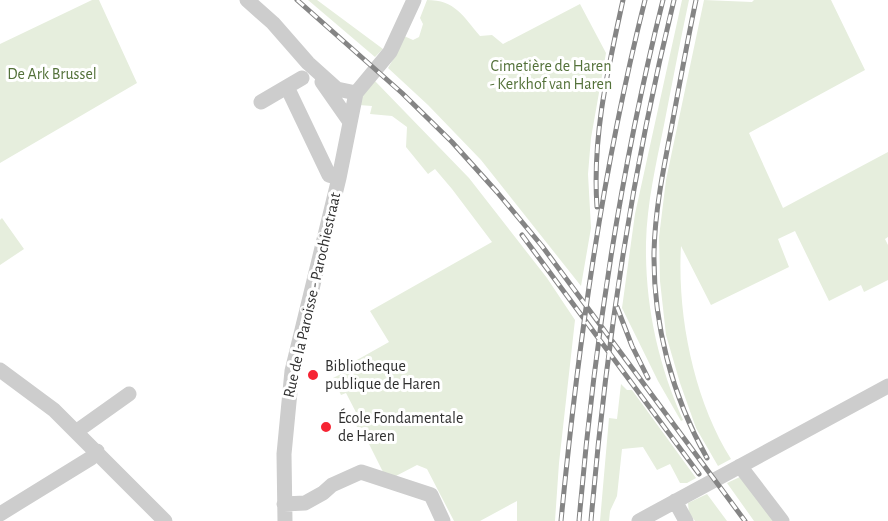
<svg xmlns="http://www.w3.org/2000/svg" width="888" height="521" viewBox="0 0 888 521" font-family="'Alegreya Sans',sans-serif">
  <style>
    .green { fill: #e6eedd }
    .lines { fill: none; stroke-linecap: round; stroke-linejoin: round }
    .minor { stroke: #cdcdcd; stroke-width: 15 }
    .rail-casing { stroke: #858585; stroke-width: 5 }
    .rail { stroke: #fff; stroke-width: 3; stroke-dasharray: 9; stroke-linecap: butt }
    .poi-dot { fill: #f62433; stroke: #fff; stroke-width: 2 }
    .labels { text-anchor: middle; dominant-baseline: central; stroke-width: 6; stroke-linejoin: round; paint-order: stroke }
    .park-label { font-size: 16px; fill: #537139; stroke: #fff }
    .street-label { font-size: 16px; fill: #303030; stroke: #fff }
    .poi-label { font-size: 16px; fill: #303030; stroke: #fff; text-anchor: start }
  </style>
  <rect width="100%" height="100%" fill="#fff"/>
  <path class="green" d="M 92,0 L 99,0 L 137,83 L 0,163 L 0,44 Z
    M 308,0 L 317,0 L 383,49 L 375,57 Z
    M 427,0 C 455,0 463,16 480,36 L 492,35 L 503,44 L 580,4 L 606,53 L 591,138 L 588,174 L 591,228 L 581,286 L 481,160 L 428,105 L 388,68 L 394,58 L 404,36 L 413,40 L 419,37 L 423,24 L 420,18 Z
    M 682,0 L 689,0 C 680,42 672,84 664,125 C 656,164 647,203 646,243 C 645,305 658,364 683,420 L 681,421 L 658,381 L 622,308 L 635,214 Z
    M 704,0 L 752,2 L 754,0 L 831,0 L 865,70 L 749,133 L 783,208 L 888,152 L 888,237 L 885,239 L 888,245 L 888,280 L 864,292 L 861,285 L 829,301 L 795,231 L 778,239 L 789,267 L 711,305 L 681,246 C 677,316 694,400 731,459 L 718,466 L 696,428 L 680,383 L 666,335 L 660,281 L 659,237 L 666,180 Z
    M 374,80 L 469,178 L 547,278 L 575,320 L 559,463 L 555,521 L 517,521 L 517,501 L 480,521 L 454,521 L 427,469 L 417,465 L 394,477 L 384,474 L 367,440 L 364,440 L 356,425 L 361,422 L 346,393 L 341,395 L 333,378 L 341,374 L 339,370 L 389,342 L 370,311 L 492,242 L 452,189 L 435,169 L 428,174 L 406,147 L 407,127 L 392,116 L 370,114 L 372,106 L 359,105 L 362,93 Z
    M 2,218 L 24,249 L 0,265 L 0,220 Z
    M 621,384 L 627,390 L 632,390 L 696,478 L 687,483 L 680,483 L 670,464 L 657,470 L 643,447 L 622,449 L 617,496 L 610,511 L 609,521 L 600,521 L 609,418 L 617,419 Z
    M 742,476 L 775,521 L 754,521 L 727,483 Z
    M 707,494 L 727,521 L 695,521 L 689,513 L 688,503 Z"/>
  <g class="lines">
    <path class="minor" d="M 247,0 L 273,23 L 308,63 L 337,89 L 356,93
      M 322,82 L 350,122
      M 287,87 L 329,175 L 339,178
      M 261,102 L 302,78
      M 0,370 L 54,410 L 165,521
      M 77,431 L 129,394
      M 740,466 L 782,521
      M 675,501 L 686,521
      M 284,504 L 305,503 L 323,493 L 332,485 L 361,472 L 431,495 L 443,521
      M 0,514 L 91,458 L 97,451
      M 285,521 L 284,454 L 292,371 L 339,178 L 356,93 L 390,52 L 414,0
      M 639,521 L 888,386"/>
    <g class="rail-casing">
      <path id="rail" d="M 297,0 L 402,93 L 452,142 L 497,192 L 542,246 L 745,521
        M 696,0 C 687,43 679,87 671,130 C 663,171 655,211 654,252 C 653,324 672,396 707,458
        M 597,207 C 592,137 608,69 623,0
        M 522,235 L 699,474
        M 617,307 L 632,346 L 648,378
        M 561,521 C 578,346 602,171 645,0
        M 579,521 C 594,346 620,171 663,0
        M 591,521 C 606,345 632,171 674,0"/>
    </g>
    <use href="#rail" class="rail"/>
  </g>
  <g class="poi-dot">
    <circle cx="313" cy="375" r="6"/>
    <circle cx="326" cy="427" r="6"/>
  </g>
  <g class="labels">
    <g class="park-label">
      <text x="551" y="66">Cimetière de Haren<tspan x="551" dy="18">- Kerkhof van Haren</tspan></text>
      <text x="52" y="74">De Ark Brussel</text>
    </g>
    <g class="street-label">
      <text transform="translate(312 295) rotate(-77)">Rue de la Paroisse - Parochiestraat</text>
    </g>
    <g class="poi-label">
      <text x="325" y="366">Bibliotheque<tspan x="325" dy="18">publique de Haren</tspan></text>
      <text x="338" y="418">École Fondamentale<tspan x="338" dy="18">de Haren</tspan></text>
    </g>
  </g>
</svg>
